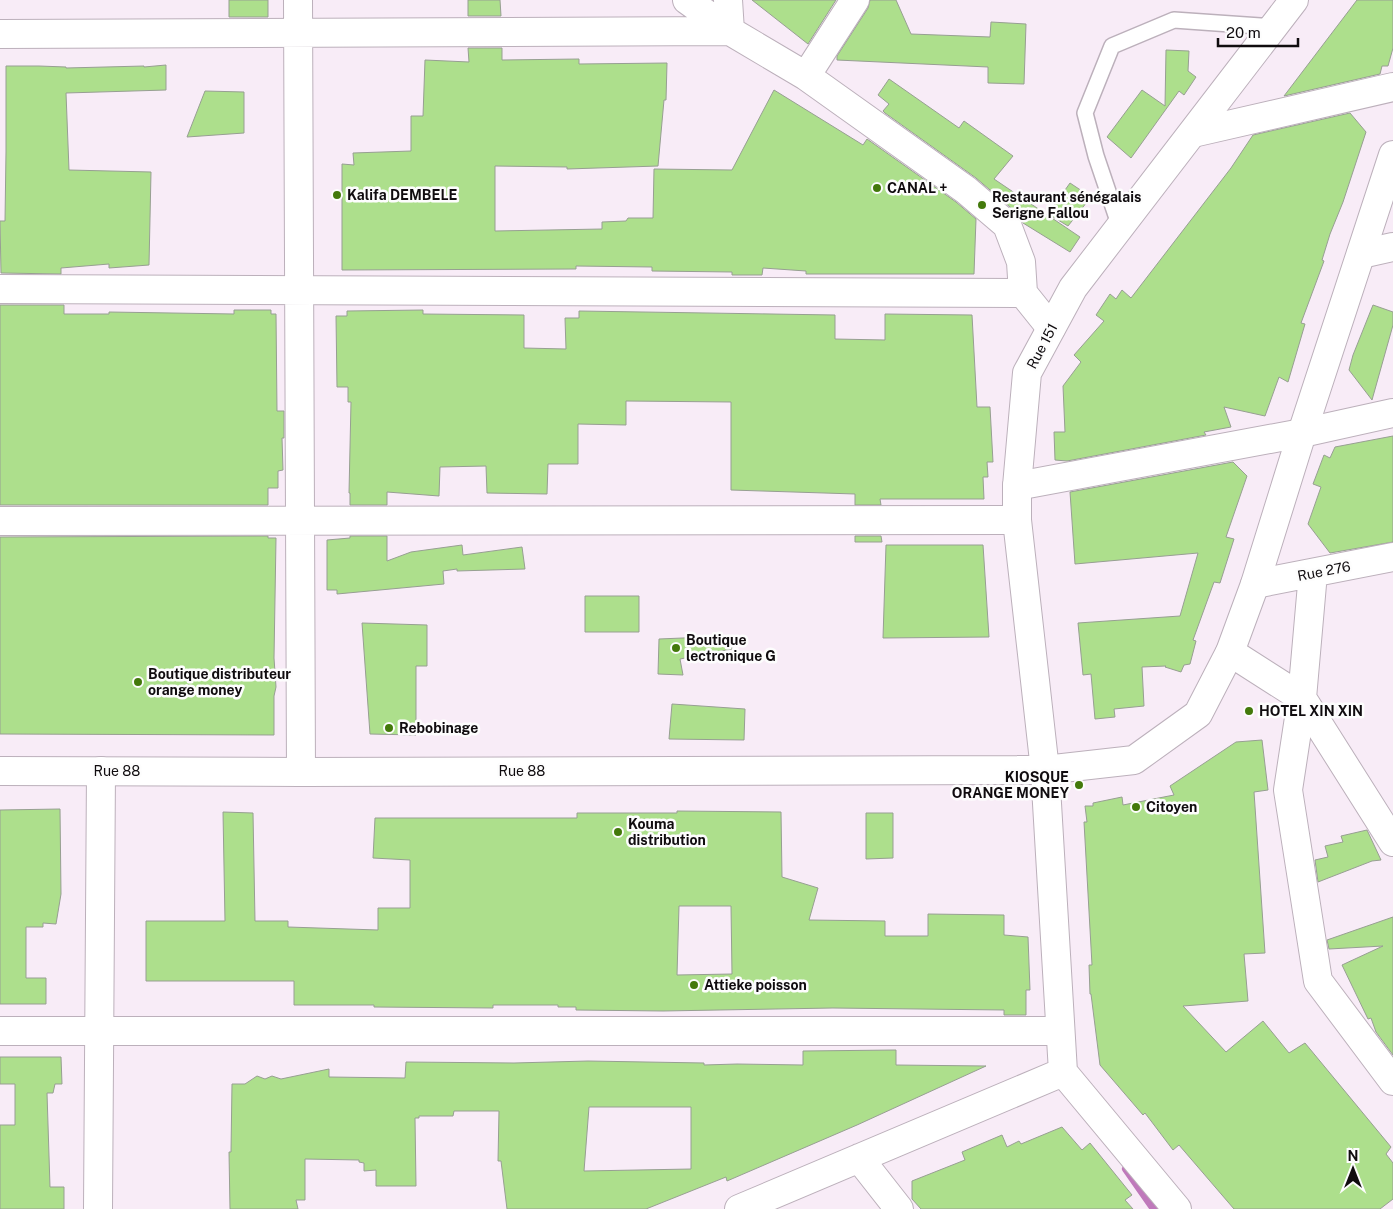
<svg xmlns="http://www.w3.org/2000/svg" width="1393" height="1209" viewBox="0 0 1393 1209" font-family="'Public Sans',sans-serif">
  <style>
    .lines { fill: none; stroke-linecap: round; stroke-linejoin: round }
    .stream { stroke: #bf79bb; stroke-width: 8 }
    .building { fill: #addf8c; stroke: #979f92; fill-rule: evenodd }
    .service-casing { stroke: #bcb0bb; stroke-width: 18 }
    .minor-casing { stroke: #bcb0bb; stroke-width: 30 }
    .secondary-casing { stroke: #bcb0bb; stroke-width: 30 }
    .service { stroke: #fff; stroke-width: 15 }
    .minor { stroke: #fff; stroke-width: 28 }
    .secondary { stroke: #fff; stroke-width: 28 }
    .poi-dot { fill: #43790b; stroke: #fdfdfd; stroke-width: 2 }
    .labels { text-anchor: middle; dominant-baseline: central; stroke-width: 5; stroke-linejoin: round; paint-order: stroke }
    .poi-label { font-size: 14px; font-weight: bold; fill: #100c0f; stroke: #fdfdfd; text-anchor: start }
    .street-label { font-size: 14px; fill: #100c0f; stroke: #fdfdfd }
  </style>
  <rect width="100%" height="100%" fill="#f8ecf7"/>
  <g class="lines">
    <path class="stream" d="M 1126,1169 L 1154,1209"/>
  </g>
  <path class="building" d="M 229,0 L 268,0 L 268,17 L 229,17 Z
    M 468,0 L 500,0 L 501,16 L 468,16 Z
    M 752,0 L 836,0 L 808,44 Z
    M 870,0 L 896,0 L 911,34 L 990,37 L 991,22 L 1026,24 L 1024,84 L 988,83 L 988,67 L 837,60 L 837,56 L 868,8 Z
    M 1357,0 L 1393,0 L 1393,48 L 1388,66 L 1382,66 L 1380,74 L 1284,96 Z
    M 468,48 L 502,48 L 502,60 L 579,59 L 579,64 L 667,63 L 666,100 L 664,100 L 658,166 L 567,169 L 567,167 L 495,166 L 495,231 L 602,229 L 602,222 L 626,221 L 628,218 L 653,218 L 654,169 L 732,170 L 774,90 L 863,145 L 867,139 L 956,202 L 976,219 L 974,274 L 806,274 L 806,271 L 763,268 L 762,275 L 732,275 L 732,272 L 652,271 L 652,267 L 576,266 L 576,269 L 342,270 L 342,164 L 354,165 L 353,153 L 411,151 L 411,116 L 423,116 L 425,60 L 469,62 Z
    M 1166,50 L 1189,51 L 1188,71 L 1196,77 L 1184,95 L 1179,91 L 1131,158 L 1107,137 L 1142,90 L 1165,106 Z
    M 166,65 L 166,90 L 66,93 L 69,170 L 151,172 L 149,265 L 109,268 L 109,264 L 61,268 L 61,274 L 1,273 L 0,221 L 5,221 L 6,152 L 6,66 L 39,66 L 66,67 L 66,68 L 144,66 L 144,67 Z
    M 889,79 L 959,128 L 964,121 L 1013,156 L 994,179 L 1080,237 L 1070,252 L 1023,223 L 1017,213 L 976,178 L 885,113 L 883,111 L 889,104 L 878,95 Z
    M 205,91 L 244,92 L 244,133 L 187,137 Z
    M 1350,113 L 1366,132 L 1343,202 L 1330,234 L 1322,260 L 1324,261 L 1301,323 L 1305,324 L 1288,382 L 1279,377 L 1265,416 L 1224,407 L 1231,427 L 1204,432 L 1206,435 L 1067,461 L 1055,460 L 1054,432 L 1065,432 L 1063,386 L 1081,362 L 1074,355 L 1104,321 L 1096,315 L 1110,294 L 1116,299 L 1122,290 L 1131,298 L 1231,168 L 1253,135 Z
    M 1070,183 L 1091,197 L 1068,226 L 1048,214 Z
    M 0,305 L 64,305 L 64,314 L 109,314 L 109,312 L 234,314 L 234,310 L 271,310 L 271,314 L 276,314 L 277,411 L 284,411 L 284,438 L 282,438 L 283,470 L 278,471 L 278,488 L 268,488 L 268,505 L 0,505 Z
    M 1373,305 L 1393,312 L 1393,325 L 1372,400 L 1349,370 L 1353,355 Z
    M 423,310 L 423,314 L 524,315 L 524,348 L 566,349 L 565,318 L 579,318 L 579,311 L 835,315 L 835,339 L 885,340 L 885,314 L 972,315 L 977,407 L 990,407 L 993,462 L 987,462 L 988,477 L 983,477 L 984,499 L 880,499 L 881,505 L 855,505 L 855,494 L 731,490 L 731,402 L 626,401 L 626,425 L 578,424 L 578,464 L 548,464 L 547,494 L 487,493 L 486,466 L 440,467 L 439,496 L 387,492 L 387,505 L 350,505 L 350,493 L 349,493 L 351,402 L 348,402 L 348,387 L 337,387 L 336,316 L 347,316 L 347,311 Z
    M 1393,436 L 1393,542 L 1330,553 L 1308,524 L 1321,487 L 1313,484 L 1324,455 L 1330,458 L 1335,447 Z
    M 1233,462 L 1247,476 L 1226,537 L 1234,539 L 1220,583 L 1214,582 L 1193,640 L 1196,641 L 1190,664 L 1184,665 L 1181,672 L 1165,667 L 1166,666 L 1142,667 L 1144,706 L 1114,709 L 1115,717 L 1095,719 L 1091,674 L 1083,675 L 1078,623 L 1180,616 L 1198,553 L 1075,564 L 1070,492 Z
    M 268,536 L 268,538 L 276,538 L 274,658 L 276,687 L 274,696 L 274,735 L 0,734 L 0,537 Z
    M 350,536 L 387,536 L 387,561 L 411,552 L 462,545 L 463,555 L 522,547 L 525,569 L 457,571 L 457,569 L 443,571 L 444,584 L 337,594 L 337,590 L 327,590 L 327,540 L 350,538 Z
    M 855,536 L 881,536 L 882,542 L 855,542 Z
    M 886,545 L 983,545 L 989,637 L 883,638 Z
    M 585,596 L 639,596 L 639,632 L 585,632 Z
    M 362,623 L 427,625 L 427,666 L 416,666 L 416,735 L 370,734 Z
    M 730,636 L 732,649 L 680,659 L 683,675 L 658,674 L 659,639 Z
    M 672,704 L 745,709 L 744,740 L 669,739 Z
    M 1262,740 L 1268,790 L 1254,792 L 1265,953 L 1244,954 L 1248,1001 L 1183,1006 L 1226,1052 L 1263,1021 L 1289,1053 L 1305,1043 L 1391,1147 L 1386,1154 L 1393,1163 L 1393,1199 L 1380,1209 L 1234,1209 L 1179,1145 L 1173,1150 L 1145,1113 L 1143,1115 L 1100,1065 L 1091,994 L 1090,994 L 1089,965 L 1092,965 L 1084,822 L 1087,822 L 1085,806 L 1093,806 L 1093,803 L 1122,797 L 1123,805 L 1174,795 L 1170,786 L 1236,742 Z
    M 60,809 L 61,894 L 56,924 L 43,923 L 43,927 L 26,927 L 26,978 L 46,978 L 46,1004 L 0,1004 L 0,810 Z
    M 677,811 L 781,812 L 782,877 L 818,888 L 809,920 L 885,921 L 885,936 L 928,936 L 928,914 L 1004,915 L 1004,935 L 1028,937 L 1030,990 L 1026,990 L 1026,1015 L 1004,1015 L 1004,1010 L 833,1008 L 663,1011 L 576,1010 L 576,1007 L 558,1007 L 558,1005 L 493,1005 L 493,1008 L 374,1007 L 374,1005 L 294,1005 L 294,981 L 146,981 L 146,921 L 225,921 L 223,812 L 253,813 L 255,921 L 288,921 L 288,927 L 378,930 L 378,908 L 410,908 L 410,860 L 373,858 L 375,818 L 577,818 L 577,813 L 677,813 ZM 679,906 L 731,906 L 732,974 L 677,975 Z
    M 866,813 L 893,813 L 893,858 L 866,859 Z
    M 1367,830 L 1381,860 L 1372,861 L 1318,882 L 1315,860 L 1328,857 L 1325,846 L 1343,842 L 1341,836 Z
    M 1393,917 L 1393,1055 L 1376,1032 L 1371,1018 L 1368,1019 L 1342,965 L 1383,946 L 1329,949 L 1327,940 Z
    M 896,1050 L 896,1065 L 986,1066 L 857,1125 L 727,1181 L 726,1177 L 646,1209 L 507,1209 L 501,1161 L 498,1161 L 499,1111 L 454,1111 L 453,1116 L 419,1116 L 419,1118 L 415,1118 L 416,1186 L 376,1186 L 376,1170 L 364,1171 L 364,1163 L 359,1162 L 359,1160 L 305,1159 L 305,1200 L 296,1200 L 298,1209 L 230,1209 L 229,1152 L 231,1152 L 232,1084 L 245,1084 L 257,1076 L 265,1079 L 272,1076 L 281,1079 L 329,1069 L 329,1077 L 405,1078 L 406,1062 L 514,1063 L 588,1061 L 704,1063 L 704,1065 L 737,1064 L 803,1065 L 803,1051 ZM 589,1107 L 691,1107 L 691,1169 L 584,1171 Z
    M 0,1057 L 61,1057 L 62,1084 L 55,1084 L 53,1093 L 47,1093 L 50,1187 L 64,1187 L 64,1209 L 0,1209 L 0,1125 L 15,1125 L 15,1084 L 0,1084 Z
    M 1062,1127 L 1082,1150 L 1090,1143 L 1132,1195 L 1125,1200 L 1133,1209 L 921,1209 L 912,1199 L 912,1181 L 965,1160 L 962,1152 L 1002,1135 L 1007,1147 L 1019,1141 L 1021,1144 Z"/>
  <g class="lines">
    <g class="service-casing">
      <path id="service" d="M 1120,227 L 1096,156 L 1085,113 L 1112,46 L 1174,20 L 1274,27"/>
    </g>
    <g class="minor-casing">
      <path id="minor" d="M 298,0 L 301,772
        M 687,0 L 730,31 L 806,76 L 966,190 L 1007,225 L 1021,262 L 1023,293 L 1051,328
        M 0,34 L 730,31 L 728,0
        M 806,76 L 855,0
        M 1193,133 L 1393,87
        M 1361,254 L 1393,247
        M 0,289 L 1023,293
        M 1017,486 L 1302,433 L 1393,413
        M 0,521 L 1017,520
        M 1313,573 L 1302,698 L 1393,842
        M 1255,584 L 1393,557
        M 1230,652 L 1302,698 L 1288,790 L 1318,981 L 1393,1081
        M 1045,770 L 1063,1072 L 1177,1209
        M 0,1031 L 1060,1031
        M 859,1158 L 899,1209
        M 98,1209 L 101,771
        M 739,1209 L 1063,1072"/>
    </g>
    <g class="secondary-casing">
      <path id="secondary" d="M 1045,770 L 1017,520 L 1017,486 L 1027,373 L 1073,288 L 1294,0
        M 0,771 L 301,772 L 1045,770 L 1134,760 L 1198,714 L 1230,652 L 1255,584 L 1302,433 L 1393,155"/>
    </g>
    <use href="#service" class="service"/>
    <use href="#minor" class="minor"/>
    <use href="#secondary" class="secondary"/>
  </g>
  <g class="poi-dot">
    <circle cx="877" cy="188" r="5"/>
    <circle cx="337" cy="195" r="5"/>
    <circle cx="982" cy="205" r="5"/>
    <circle cx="676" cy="648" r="5"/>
    <circle cx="138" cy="682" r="5"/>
    <circle cx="1249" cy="711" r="5"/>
    <circle cx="389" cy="728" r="5"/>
    <circle cx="1079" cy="785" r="5"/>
    <circle cx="1136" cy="807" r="5"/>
    <circle cx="618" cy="832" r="5"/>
    <circle cx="694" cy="985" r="5"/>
  </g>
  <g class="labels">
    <g class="poi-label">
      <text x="887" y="188">CANAL +</text>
      <text x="347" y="195">Kalifa DEMBELE</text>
      <text x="992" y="197">Restaurant sénégalais<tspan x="992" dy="16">Serigne Fallou</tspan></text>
      <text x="686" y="640">Boutique<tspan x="686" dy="16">lectronique G</tspan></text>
      <text x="148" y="674">Boutique distributeur<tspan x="148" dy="16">orange money</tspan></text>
      <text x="1259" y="711">HOTEL XIN XIN</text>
      <text x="399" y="728">Rebobinage</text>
      <text x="1069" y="777" text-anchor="end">KIOSQUE<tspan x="1069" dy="16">ORANGE MONEY</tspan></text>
      <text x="1146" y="807">Citoyen</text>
      <text x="628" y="824">Kouma<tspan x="628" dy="16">distribution</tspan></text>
      <text x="704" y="985">Attieke poisson</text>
    </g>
    <g class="street-label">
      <text transform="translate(1042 346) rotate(-62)">Rue 151</text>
      <text transform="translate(1324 571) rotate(-11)">Rue 276</text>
      <text x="117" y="771">Rue 88</text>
      <text x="522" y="771">Rue 88</text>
    </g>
  </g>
  <g transform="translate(1353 1169)" stroke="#fdfdfd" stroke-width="4" paint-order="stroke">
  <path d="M0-4L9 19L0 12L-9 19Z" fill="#100c0f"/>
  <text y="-8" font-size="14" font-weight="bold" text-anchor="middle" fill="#100c0f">N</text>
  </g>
  <path d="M1218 38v8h80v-8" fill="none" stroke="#100c0f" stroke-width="2.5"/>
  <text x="1226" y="38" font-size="15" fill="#100c0f" stroke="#fdfdfd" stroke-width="4" paint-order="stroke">20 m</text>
</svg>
